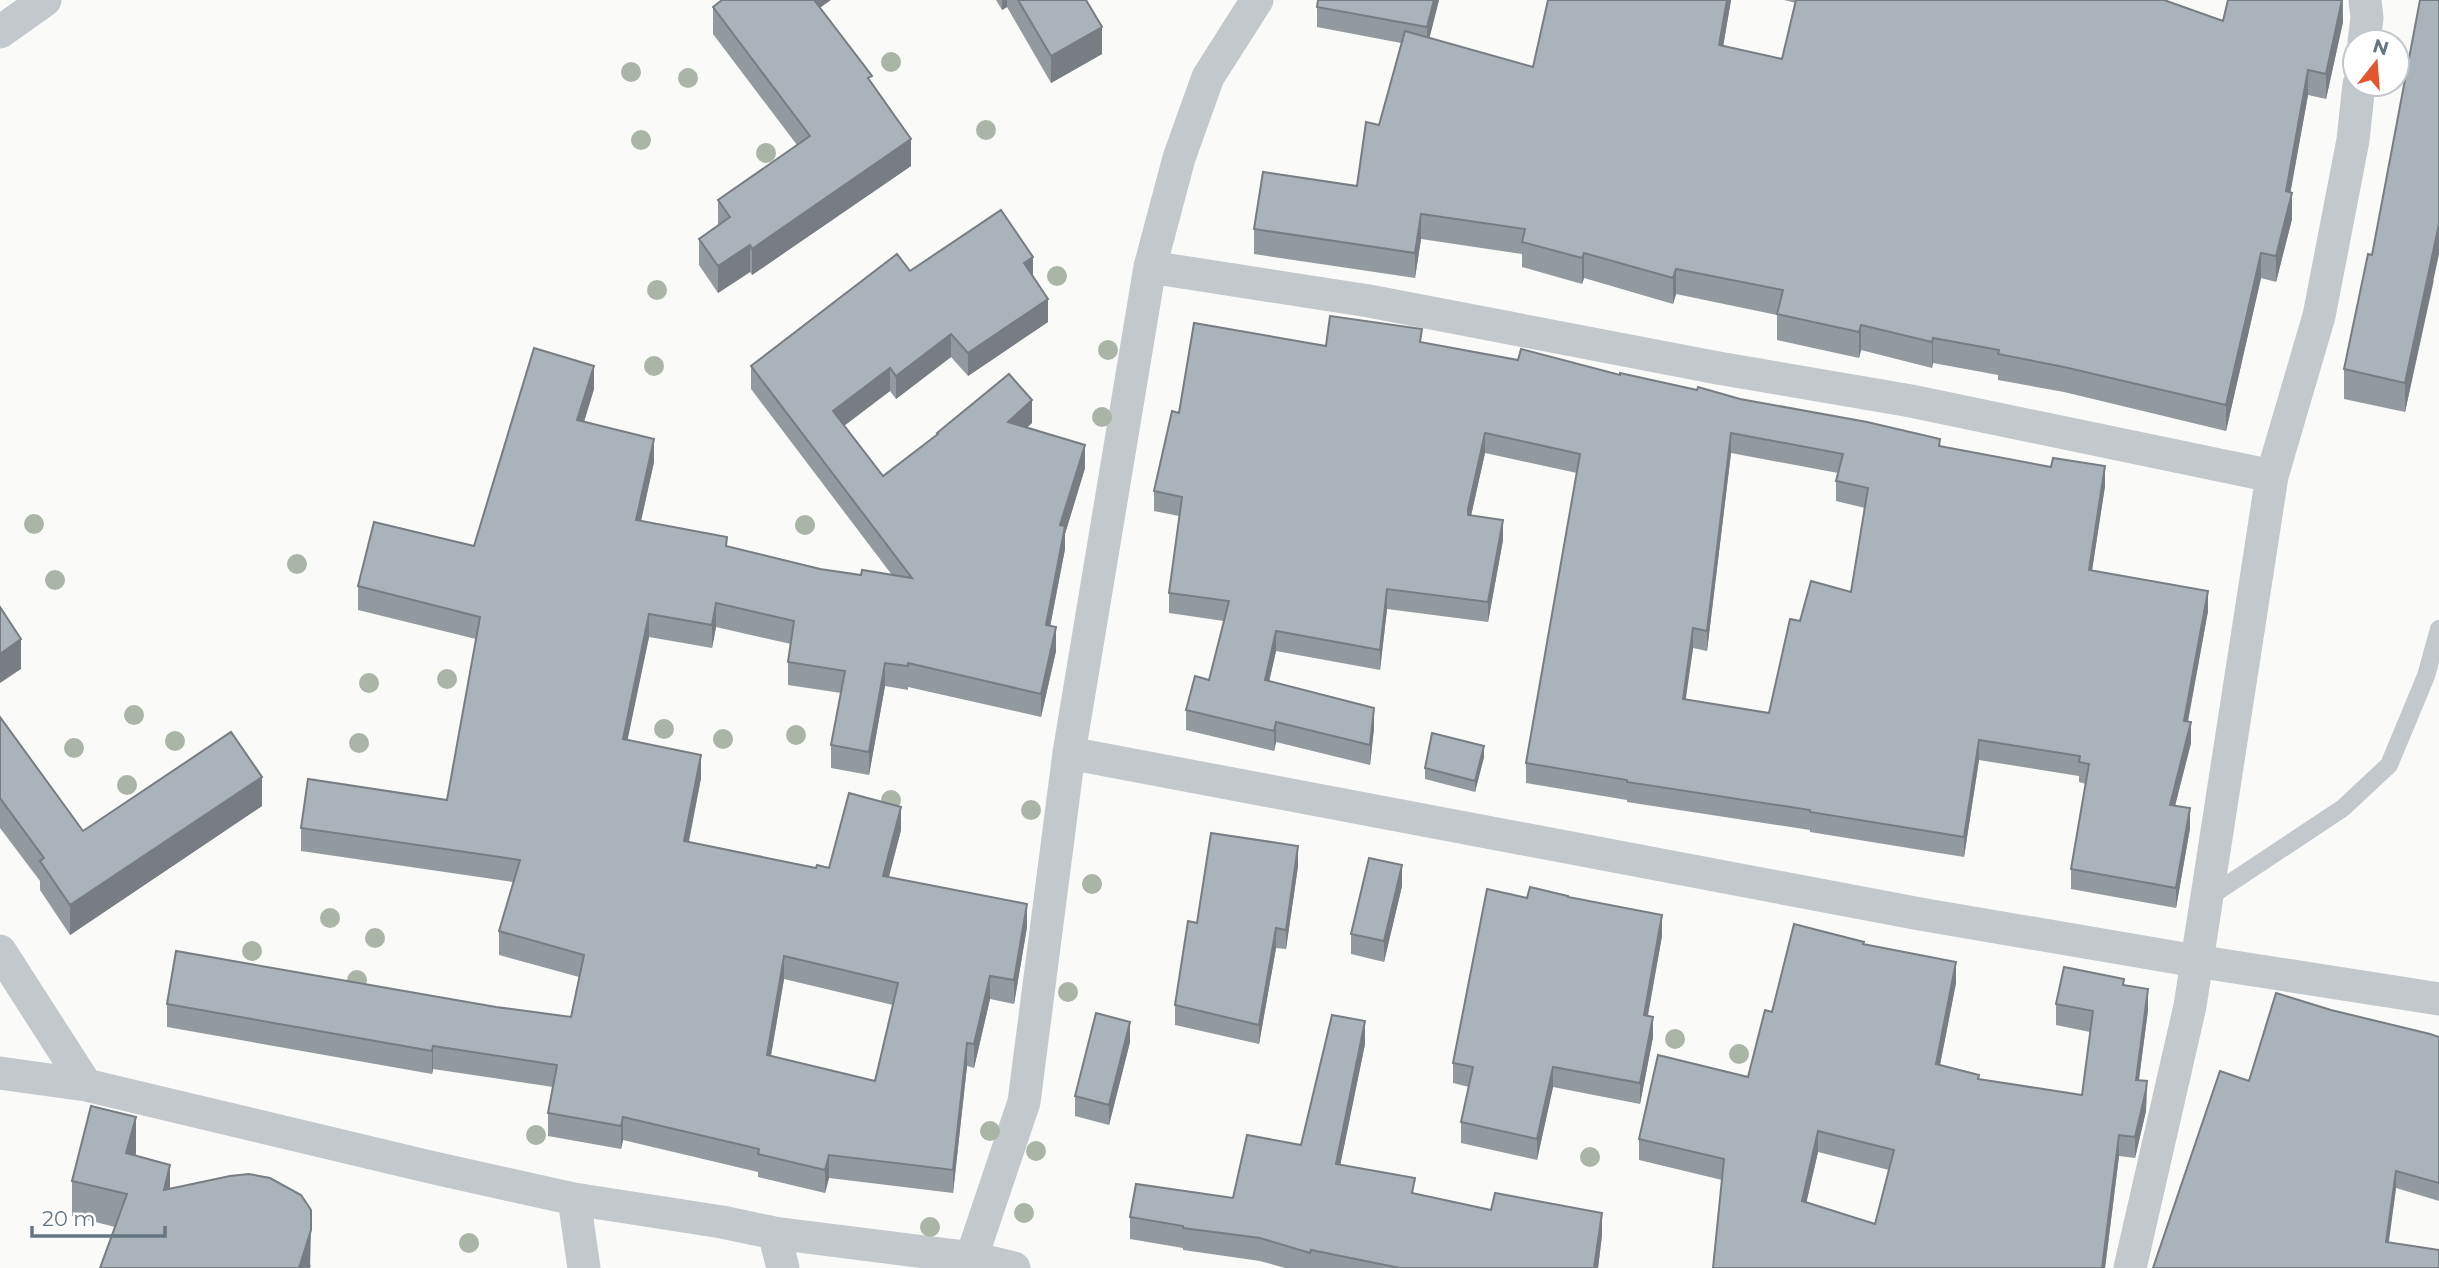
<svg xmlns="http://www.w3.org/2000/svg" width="2439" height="1268" viewBox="0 0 2439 1268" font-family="Montserrat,sans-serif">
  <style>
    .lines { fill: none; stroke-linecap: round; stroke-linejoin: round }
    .service { stroke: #c3c8cc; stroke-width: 18 }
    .minor { stroke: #c3c8cc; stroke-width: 33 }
    .tree { fill: #aab4a7 }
    .wall { fill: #929a9f; fill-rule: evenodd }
    .shaded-wall { fill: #777d82 }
    .building { fill: #aab3b9; stroke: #777d82; stroke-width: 2; fill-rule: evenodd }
  </style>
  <rect width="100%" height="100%" fill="#fafaf8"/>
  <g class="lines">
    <path class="service" d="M 2206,899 L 2343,808 L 2389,765 L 2426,676 L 2439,629"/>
    <path class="minor" d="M 0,32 L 45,0
      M 2364,42 L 2367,18 L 2365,0
      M 1150,267 L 1369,301 L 1718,368 L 1911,401 L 2272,476
      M 1069,753 L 1920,914 L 2196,961 L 2439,999
      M 0,951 L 86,1085
      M 0,1073 L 86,1085 L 430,1167 L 574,1199 L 722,1222 L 774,1233 L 973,1258 L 1014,1268
      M 574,1199 L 584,1268
      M 774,1233 L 783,1268
      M 968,1268 L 1024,1102 L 1069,753 L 1150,267 L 1179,158 L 1208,77 L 1257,0
      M 2130,1268 L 2190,1006 L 2272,476 L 2319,316 L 2353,140 L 2359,84"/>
  </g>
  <g class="tree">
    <circle cx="891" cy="62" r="10"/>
    <circle cx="631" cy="72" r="10"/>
    <circle cx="688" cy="78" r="10"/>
    <circle cx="986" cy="130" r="10"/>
    <circle cx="641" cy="140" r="10"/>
    <circle cx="766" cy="153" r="10"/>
    <circle cx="1057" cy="276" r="10"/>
    <circle cx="657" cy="290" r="10"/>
    <circle cx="1108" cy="350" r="10"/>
    <circle cx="654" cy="366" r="10"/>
    <circle cx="1102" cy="417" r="10"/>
    <circle cx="34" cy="524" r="10"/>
    <circle cx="805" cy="525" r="10"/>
    <circle cx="297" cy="564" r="10"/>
    <circle cx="55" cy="580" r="10"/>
    <circle cx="447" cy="679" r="10"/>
    <circle cx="369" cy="683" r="10"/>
    <circle cx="134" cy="715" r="10"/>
    <circle cx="664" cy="729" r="10"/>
    <circle cx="796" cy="735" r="10"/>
    <circle cx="723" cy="739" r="10"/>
    <circle cx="175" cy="741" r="10"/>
    <circle cx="359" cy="743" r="10"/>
    <circle cx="74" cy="748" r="10"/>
    <circle cx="127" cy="785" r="10"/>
    <circle cx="891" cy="800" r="10"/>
    <circle cx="1031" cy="810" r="10"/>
    <circle cx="1092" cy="884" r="10"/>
    <circle cx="330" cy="918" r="10"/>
    <circle cx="375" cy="938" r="10"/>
    <circle cx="252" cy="951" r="10"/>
    <circle cx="357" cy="980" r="10"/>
    <circle cx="1068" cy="992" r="10"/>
    <circle cx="1675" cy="1039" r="10"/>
    <circle cx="1739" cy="1054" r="10"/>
    <circle cx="990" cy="1131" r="10"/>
    <circle cx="536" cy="1135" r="10"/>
    <circle cx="1036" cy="1151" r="10"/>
    <circle cx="1590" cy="1157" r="10"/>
    <circle cx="1024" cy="1213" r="10"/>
    <circle cx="930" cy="1227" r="10"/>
    <circle cx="469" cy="1243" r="10"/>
  </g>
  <path class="wall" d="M 996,0 L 1086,0 L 1102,54 L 1051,83 L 1007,7 L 1002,10 Z
    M 1439,0 L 1429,38 L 1533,67 L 1548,0 L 1731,0 L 1723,46 L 1782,59 L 1796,3 L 1784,0 L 2164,0 L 2223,21 L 2343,0 L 2343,22 L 2326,99 L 2308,95 L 2290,193 L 2292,219 L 2276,282 L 2261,278 L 2226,431 L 2064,392 L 1998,380 L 1998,375 L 1933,363 L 1932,368 L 1861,350 L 1859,358 L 1777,340 L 1777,315 L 1676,294 L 1673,304 L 1584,278 L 1582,284 L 1522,267 L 1522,254 L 1421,239 L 1415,278 L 1254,254 L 1254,229 L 1357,186 L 1379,125 L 1401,43 L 1317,27 L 1317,7 Z
    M 713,7 L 820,8 L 872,83 L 911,166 L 752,275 L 750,272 L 718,293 L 699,265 L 699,239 L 718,226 L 718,200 L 797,145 L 713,34 Z
    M 910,271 L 1033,277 L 1048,322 L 968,376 L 951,357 L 896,399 L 890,391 L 844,426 L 883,476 L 937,435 L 937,433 L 1032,423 L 1027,427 L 1085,468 L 1065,534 L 1065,549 L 1050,626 L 1056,651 L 1041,717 L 908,687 L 908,690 L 885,686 L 869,775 L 831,768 L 831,745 L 841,693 L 788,685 L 788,662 L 791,644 L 716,627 L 712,648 L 649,637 L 627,740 L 701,778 L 689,842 L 816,868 L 829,868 L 901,830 L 889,877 L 1027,927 L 1014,1004 L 990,999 L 974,1068 L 967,1066 L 953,1193 L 829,1178 L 825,1193 L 758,1177 L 758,1172 L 623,1140 L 621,1149 L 548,1136 L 548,1113 L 553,1087 L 433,1069 L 432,1074 L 167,1027 L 167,1004 L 496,1007 L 571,1017 L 579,977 L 499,955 L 499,931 L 513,882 L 301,851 L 301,828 L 447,800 L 476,639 L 358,610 L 358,586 L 474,546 L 594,389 L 584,422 L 654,462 L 641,521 L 727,546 L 820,569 L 861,575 L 892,575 L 751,389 L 751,366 ZM 784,979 L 893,1005 L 875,1081 L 771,1056 Z
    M 2434,280 L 2405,412 L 2344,399 L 2344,369 Z
    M 1422,343 L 1518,360 L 1620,375 L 1740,399 L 2105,486 L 2092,570 L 2208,611 L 2188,722 L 2191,743 L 2175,806 L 2190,828 L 2176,908 L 2071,889 L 2071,869 L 2086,784 L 2079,782 L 2079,776 L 1979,760 L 1964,857 L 1810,832 L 1810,830 L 1627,802 L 1627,800 L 1526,783 L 1526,763 L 1577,473 L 1485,453 L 1471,516 L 1503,540 L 1488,622 L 1387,609 L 1380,670 L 1276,651 L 1269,681 L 1374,728 L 1370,765 L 1276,742 L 1274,751 L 1186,730 L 1186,710 L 1209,680 L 1224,621 L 1169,613 L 1169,593 L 1179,516 L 1154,511 L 1154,491 L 1179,413 L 1326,346 ZM 1731,453 L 1838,473 L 1836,481 L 1836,501 L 1865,508 L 1851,592 L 1800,621 L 1769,713 L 1685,699 L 1693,648 L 1707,651 Z
    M 0,717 L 83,831 L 262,806 L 70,935 L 40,890 L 40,881 L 0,828 Z
    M 1484,757 L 1475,792 L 1425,779 L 1425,768 Z
    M 1298,866 L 1286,949 L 1276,948 L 1259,1044 L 1175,1025 L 1175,1005 L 1197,923 Z
    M 1402,886 L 1384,962 L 1351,954 L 1351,934 Z
    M 1527,898 L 1568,898 L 1662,936 L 1648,1016 L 1653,1037 L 1640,1104 L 1553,1087 L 1537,1160 L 1461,1143 L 1461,1122 L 1469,1087 L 1453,1083 L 1453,1063 Z
    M 1794,924 L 1864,942 L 1864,944 L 1956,962 L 1956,983 L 1940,1065 L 1979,1075 L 1979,1080 L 2082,1095 L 2090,1032 L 2056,1025 L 2056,1004 L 2064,967 L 2124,979 L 2124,986 L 2148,989 L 2148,1010 L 2139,1080 L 2147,1081 L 2146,1111 L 2135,1158 L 2119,1156 L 2105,1268 L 1713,1268 L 1722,1180 L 1639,1160 L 1639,1139 L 1658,1055 L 1748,1077 L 1765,1010 L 1772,1012 ZM 1818,1152 L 1889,1170 L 1875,1224 L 1806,1203 Z
    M 2331,1010 L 2439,1037 L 2439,1201 L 2396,1188 L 2389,1242 L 2153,1268 L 2249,1081 Z
    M 1130,1042 L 1109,1125 L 1075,1116 L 1075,1096 Z
    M 1365,1044 L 1340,1165 L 1415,1194 L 1602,1235 L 1598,1268 L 1285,1268 L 1260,1261 L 1183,1250 L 1183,1248 L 1130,1239 L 1130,1217 L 1233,1198 L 1301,1145 Z
    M 136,1153 L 135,1156 L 170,1189 L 311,1265 L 310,1268 L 100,1268 L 115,1227 L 72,1216 L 72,1181 Z"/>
  <path class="shaded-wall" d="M 807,0 L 831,0 L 807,17 Z
    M 1002,0 L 1007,0 L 1007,7 L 1002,10 Z
    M 1434,0 L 1439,0 L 1427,48 L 1427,27 Z
    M 1727,0 L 1731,0 L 1719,71 L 1719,45 Z
    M 2342,0 L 2343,22 L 2326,99 L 2326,74 Z
    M 1102,27 L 1102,54 L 1051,83 L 1051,56 Z
    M 2308,70 L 2308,95 L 2286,217 L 2286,191 Z
    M 911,139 L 911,166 L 752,275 L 752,249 Z
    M 2292,193 L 2292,219 L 2276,282 L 2276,256 Z
    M 1421,214 L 1421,239 L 1415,278 L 1415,253 Z
    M 2439,224 L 2439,254 L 2405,412 L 2405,383 Z
    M 750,245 L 750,272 L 718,293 L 718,266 Z
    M 1584,253 L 1584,278 L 1582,284 L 1582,258 Z
    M 2261,253 L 2261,278 L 2226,431 L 2226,405 Z
    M 1033,257 L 1033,280 L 1024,263 Z
    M 1676,269 L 1676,294 L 1673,304 L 1673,278 Z
    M 1048,299 L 1048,322 L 968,376 L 968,353 Z
    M 1861,325 L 1861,350 L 1859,358 L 1859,332 Z
    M 951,334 L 951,357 L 896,399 L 896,376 Z
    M 1933,338 L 1933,363 L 1932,368 L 1932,342 Z
    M 594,366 L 594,389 L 577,444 L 577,420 Z
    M 890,368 L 890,391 L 833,434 L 833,411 Z
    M 1032,400 L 1032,423 L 1008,445 L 1008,422 Z
    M 1485,433 L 1485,453 L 1468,529 L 1468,509 Z
    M 1731,433 L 1731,453 L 1707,651 L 1707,631 Z
    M 654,439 L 654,462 L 636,543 L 636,520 Z
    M 1085,445 L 1085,468 L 1065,534 L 1065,549 L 1046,648 L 1046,625 L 1060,525 Z
    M 2105,466 L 2105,486 L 2089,590 L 2089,570 Z
    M 1503,520 L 1503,540 L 1488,622 L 1488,602 Z
    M 1387,589 L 1387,609 L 1380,670 L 1380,650 Z
    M 2208,591 L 2208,611 L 2184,741 L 2184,721 Z
    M 716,603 L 716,627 L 712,648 L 712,625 Z
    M 649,614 L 649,637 L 623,762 L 623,739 Z
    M 1056,627 L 1056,651 L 1041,717 L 1041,694 Z
    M 1693,628 L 1693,648 L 1683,719 L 1683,699 Z
    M 1276,631 L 1276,651 L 1265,700 L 1265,680 Z
    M 21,639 L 21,669 L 0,683 L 0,654 Z
    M 885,663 L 885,686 L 869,775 L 869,752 Z
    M 1374,708 L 1374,728 L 1370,765 L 1370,745 Z
    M 1276,722 L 1276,742 L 1274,751 L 1274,731 Z
    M 2191,722 L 2191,743 L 2170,825 L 2170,805 Z
    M 1979,740 L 1979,760 L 1964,857 L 1964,837 Z
    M 1484,746 L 1484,757 L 1475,792 L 1475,781 Z
    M 701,755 L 701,778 L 684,864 L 684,841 Z
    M 262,777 L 262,806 L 70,935 L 70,905 Z
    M 901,807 L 901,830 L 883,899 L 883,876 Z
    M 2190,808 L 2190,828 L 2176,908 L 2176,888 Z
    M 1298,846 L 1298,866 L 1286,949 L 1286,930 Z
    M 1402,865 L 1402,886 L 1384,962 L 1384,941 Z
    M 1027,904 L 1027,927 L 1014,1004 L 1014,980 Z
    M 1662,915 L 1662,936 L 1644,1035 L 1644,1015 Z
    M 1276,928 L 1276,948 L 1259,1044 L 1259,1025 Z
    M 784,956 L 784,979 L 767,1078 L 767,1055 Z
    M 1956,962 L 1956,983 L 1936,1085 L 1936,1064 Z
    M 990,976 L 990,999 L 974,1068 L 974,1044 Z
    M 2148,989 L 2148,1010 L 2136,1101 L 2136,1080 Z
    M 1653,1017 L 1653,1037 L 1640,1104 L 1640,1083 Z
    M 1365,1021 L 1365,1044 L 1336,1186 L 1336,1164 Z
    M 1130,1022 L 1130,1042 L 1109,1125 L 1109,1105 Z
    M 967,1043 L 967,1066 L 953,1193 L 953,1170 Z
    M 433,1046 L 433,1069 L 432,1074 L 432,1051 Z
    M 1553,1067 L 1553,1087 L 1537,1160 L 1537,1139 Z
    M 2147,1081 L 2146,1111 L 2135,1158 L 2135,1137 Z
    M 136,1117 L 136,1153 L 126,1189 L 126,1153 Z
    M 623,1117 L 623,1140 L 621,1149 L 621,1126 Z
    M 1818,1131 L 1818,1152 L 1802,1222 L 1802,1201 Z
    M 2119,1135 L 2119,1156 L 2105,1268 L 2102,1268 Z
    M 829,1155 L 829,1178 L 825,1193 L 825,1170 Z
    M 170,1165 L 170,1201 L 164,1190 Z
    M 2396,1171 L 2396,1188 L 2386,1259 L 2386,1242 Z
    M 1602,1213 L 1602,1235 L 1598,1268 L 1594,1268 Z
    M 311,1230 L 310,1268 L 299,1268 Z"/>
  <path class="building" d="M 722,0 L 814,0 L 872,76 L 868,78 L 911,139 L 752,249 L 750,245 L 718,266 L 699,239 L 730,217 L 718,200 L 810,136 L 713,7 Z
    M 1018,0 L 1086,0 L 1102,27 L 1051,56 Z
    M 1318,0 L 1434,0 L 1427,27 L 1317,7 Z
    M 1548,0 L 1727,0 L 1719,45 L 1782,59 L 1796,0 L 2164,0 L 2223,21 L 2228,0 L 2342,0 L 2326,74 L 2308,70 L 2286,191 L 2292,193 L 2276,256 L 2261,253 L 2226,405 L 2064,367 L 1998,354 L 1999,350 L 1933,338 L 1932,342 L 1861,325 L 1859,332 L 1777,314 L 1783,290 L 1676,269 L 1673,278 L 1584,253 L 1582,258 L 1522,242 L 1525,229 L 1421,214 L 1415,253 L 1254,229 L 1263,172 L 1357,186 L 1366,122 L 1379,125 L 1405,31 L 1533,67 Z
    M 2420,0 L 2439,0 L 2439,224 L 2405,383 L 2344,369 L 2368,254 L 2372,255 Z
    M 1001,210 L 1033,257 L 1024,263 L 1048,299 L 968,353 L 951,334 L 896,376 L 890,368 L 833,411 L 883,476 L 938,434 L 937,433 L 1009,374 L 1032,400 L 1008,422 L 1085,445 L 1060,525 L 1065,526 L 1046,625 L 1056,627 L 1041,694 L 908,663 L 908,666 L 885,663 L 869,752 L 831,745 L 845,671 L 788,662 L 794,621 L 716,603 L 712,625 L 649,614 L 623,739 L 701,755 L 684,841 L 816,868 L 817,865 L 829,868 L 849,793 L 901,807 L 883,876 L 1027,904 L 1014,980 L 990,976 L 974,1044 L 967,1043 L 953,1170 L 829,1155 L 825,1170 L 758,1154 L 759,1149 L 623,1117 L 621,1126 L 548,1113 L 557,1065 L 433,1046 L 432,1051 L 167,1004 L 176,951 L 496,1007 L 571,1017 L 584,955 L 499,931 L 520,860 L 301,828 L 308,779 L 447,800 L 480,617 L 358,586 L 374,522 L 474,546 L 534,348 L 594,366 L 577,420 L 654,439 L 636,520 L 727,537 L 726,546 L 820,569 L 861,575 L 862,570 L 912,578 L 751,366 L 897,254 L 910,271 ZM 784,956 L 898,983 L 875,1081 L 767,1055 Z
    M 1330,316 L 1422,329 L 1420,342 L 1518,360 L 1521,349 L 1620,375 L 1620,373 L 1697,390 L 1698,387 L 1740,399 L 1867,422 L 1940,439 L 1939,446 L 2051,467 L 2053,458 L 2105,466 L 2089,570 L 2208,591 L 2184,721 L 2191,722 L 2170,805 L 2190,808 L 2176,888 L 2071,869 L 2089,764 L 2079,762 L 2080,756 L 1979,740 L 1964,837 L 1810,812 L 1810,810 L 1627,782 L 1627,780 L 1526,763 L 1580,454 L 1485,433 L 1468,509 L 1468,515 L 1503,520 L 1488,602 L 1387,589 L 1380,650 L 1276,631 L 1265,680 L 1374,708 L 1370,745 L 1276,722 L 1274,731 L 1186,710 L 1195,676 L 1209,680 L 1229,601 L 1169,593 L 1182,497 L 1154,491 L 1172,411 L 1179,413 L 1194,323 L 1326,346 ZM 1731,433 L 1843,454 L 1836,481 L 1868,488 L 1851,592 L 1811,581 L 1800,621 L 1790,619 L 1769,713 L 1683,699 L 1693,628 L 1707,631 Z
    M 0,607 L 21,639 L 0,654 Z
    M 0,717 L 83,831 L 231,732 L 262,777 L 70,905 L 40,861 L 44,858 L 0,798 Z
    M 1432,733 L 1484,746 L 1475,781 L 1425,768 Z
    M 1211,833 L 1298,846 L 1286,930 L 1276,928 L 1259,1025 L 1175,1005 L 1188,921 L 1197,923 Z
    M 1369,858 L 1402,865 L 1384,941 L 1351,934 Z
    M 1530,887 L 1568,896 L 1568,897 L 1662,915 L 1644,1015 L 1653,1017 L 1640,1083 L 1553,1067 L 1537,1139 L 1461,1122 L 1473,1067 L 1453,1063 L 1487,889 L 1527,898 Z
    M 1794,924 L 1864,942 L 1863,944 L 1956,962 L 1936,1064 L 1979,1075 L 1978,1079 L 2082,1095 L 2093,1011 L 2056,1004 L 2064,967 L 2124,979 L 2123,985 L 2148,989 L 2136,1080 L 2147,1081 L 2146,1090 L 2135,1137 L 2119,1135 L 2102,1268 L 1713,1268 L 1724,1159 L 1639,1139 L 1658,1055 L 1748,1077 L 1765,1010 L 1772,1012 ZM 1818,1131 L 1894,1150 L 1875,1224 L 1802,1201 Z
    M 2276,993 L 2331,1010 L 2430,1034 L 2439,1037 L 2439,1183 L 2396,1171 L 2386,1242 L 2439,1250 L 2439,1268 L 2153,1268 L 2220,1071 L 2249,1081 Z
    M 1096,1013 L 1130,1022 L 1109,1105 L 1075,1096 Z
    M 1332,1015 L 1365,1021 L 1336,1164 L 1415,1178 L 1412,1193 L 1491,1210 L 1495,1193 L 1602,1213 L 1594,1268 L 1400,1268 L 1311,1250 L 1310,1253 L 1260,1238 L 1183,1228 L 1183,1226 L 1130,1217 L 1136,1184 L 1233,1198 L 1247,1135 L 1301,1145 Z
    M 91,1106 L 136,1117 L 126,1153 L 170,1165 L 164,1190 L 230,1176 L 249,1174 L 270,1178 L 301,1195 L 311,1210 L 311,1230 L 299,1268 L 100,1268 L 127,1194 L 72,1181 Z"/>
  <g transform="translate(2376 63) rotate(17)"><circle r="33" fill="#ffffff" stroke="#c1c8cd" stroke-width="2"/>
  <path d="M0-5L12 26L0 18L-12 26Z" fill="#e4572e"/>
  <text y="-10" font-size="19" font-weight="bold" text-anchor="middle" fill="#657683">N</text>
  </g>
  <path d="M32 1226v10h133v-10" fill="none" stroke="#657683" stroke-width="3.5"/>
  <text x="42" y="1226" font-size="21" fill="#657683" stroke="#ffffff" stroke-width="5" paint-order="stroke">20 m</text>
</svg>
